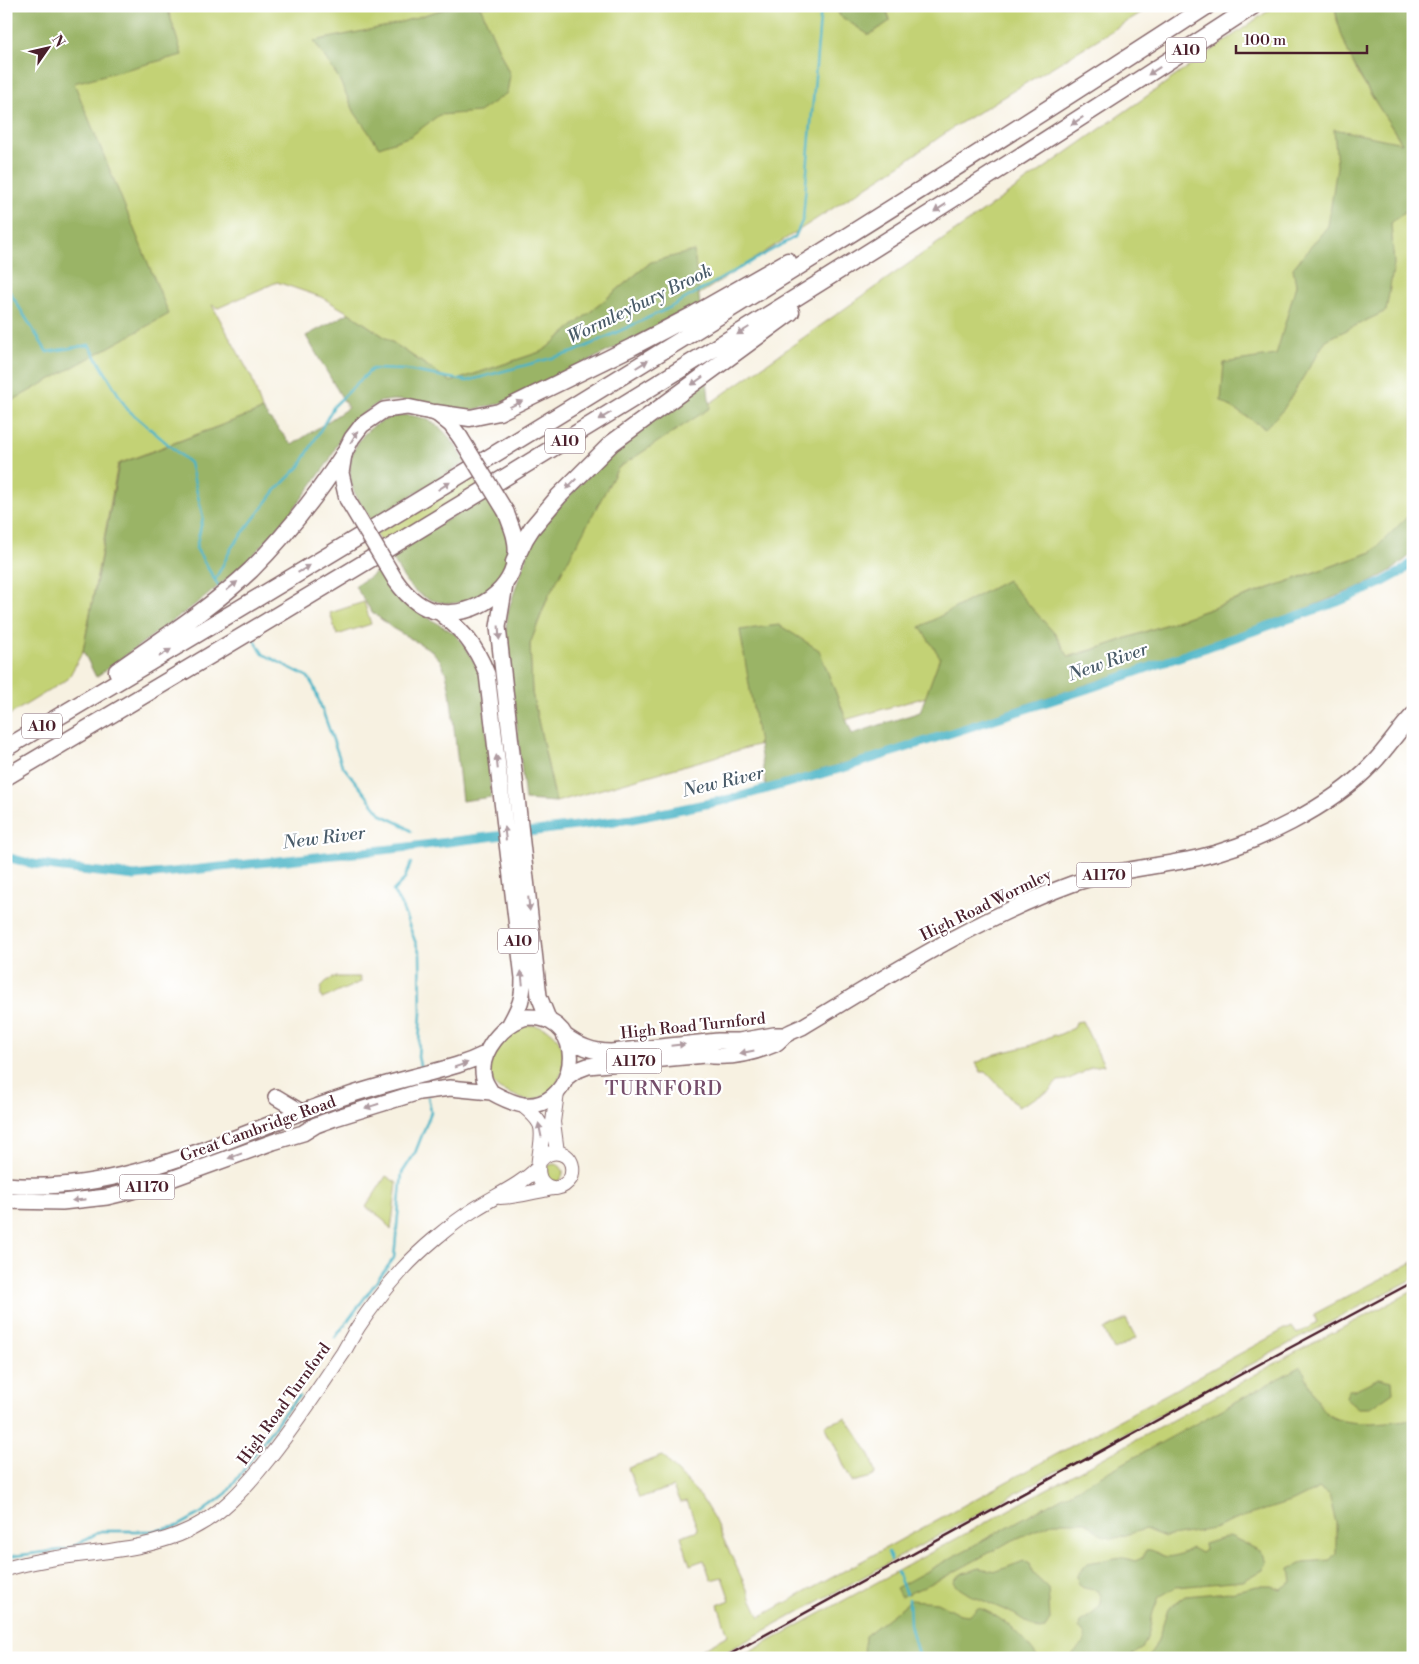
<svg xmlns="http://www.w3.org/2000/svg" width="1419" height="1664" viewBox="0 0 1419 1664" font-family="'Libre Bodoni',serif">
  <style>
    .green { fill: #c3d274; stroke: #867850 }
    .forest { fill: #9ab466; stroke: #726a48 }
    .lines { fill: none; stroke-linecap: round; stroke-linejoin: round }
    .stream { stroke: #48b4c6; stroke-width: 2.5 }
    .canal { stroke: #48b4c6; stroke-width: 9 }
    .secondary-casing { stroke: #87686b; stroke-width: 16 }
    .primary-casing { stroke: #87686b; stroke-width: 18 }
    .trunk-casing { stroke: #87686b; stroke-width: 19 }
    .secondary { stroke: #fff; stroke-width: 14 }
    .primary { stroke: #fff; stroke-width: 15 }
    .trunk { stroke: #fff; stroke-width: 16 }
    .rail { stroke: #4a1f2b; stroke-width: 2.5 }
    .primary-bridge-casing { stroke: #87686b; stroke-width: 18; stroke-linecap: butt }
    .primary-bridge { stroke: #fff; stroke-width: 15 }
    .oneway { fill: #ae9aa0 }
    .labels { text-anchor: middle; dominant-baseline: central; stroke-width: 4.5; stroke-linejoin: round; paint-order: stroke }
    .shield { fill: #fff; stroke: #80626b; stroke-width: 1 }
    .shield-label { font-size: 15px; font-weight: bold; fill: #4a1f2b }
    .street-label { font-size: 16px; fill: #4a1f2b; stroke: #fff }
    .water-label { font-size: 18px; font-style: italic; fill: #495b69; stroke: #fff }
    .quarter-label { font-size: 19px; letter-spacing: 1px; fill: #764e6b; stroke: #fff }
  </style>
  <rect width="100%" height="100%" fill="#fff"/>
  <filter id="ink" filterUnits="userSpaceOnUse"><feTurbulence type="fractalNoise" baseFrequency=".02" numOctaves="2"/><feDisplacementMap in="SourceGraphic" scale="10" xChannelSelector="R" yChannelSelector="G"/><feConvolveMatrix kernelMatrix="1 2 1 2 8 2 1 2 1" color-interpolation-filters="sRGB"/></filter>
  <filter id="wash" filterUnits="userSpaceOnUse"><feTurbulence type="fractalNoise" baseFrequency=".0096" numOctaves="4" result="noise"/><feDisplacementMap in="SourceGraphic" scale="20" xChannelSelector="R" yChannelSelector="G"/><feGaussianBlur stdDeviation="1.12" result="paint"/><feColorMatrix in="noise" values="0 0 0 0 0 0 0 0 0 0 0 0 0 0 0 0 0 1.4 0 .05"/><feComposite in="paint" operator="in"/></filter>
  <g filter="url(#wash)">
    <rect width="100%" height="100%" fill="#f7f1e1"/>
    <path class="green" d="M 6,6 L 835,6 L 840,16 L 890,21 L 886,6 L 1152,6 L 954,127 L 900,165 L 695,297 L 651,262 L 543,351 L 451,382 L 349,313 L 321,297 L 277,282 L 218,308 L 212,305 L 252,378 L 262,410 L 118,464 L 83,651 L 68,679 L 6,717 Z
      M 1275,6 L 1335,6 L 1337,20 L 1358,74 L 1405,148 L 1413,174 L 1413,511 L 1372,552 L 1102,647 L 556,802 L 532,693 L 530,644 L 555,579 L 618,468 Z
      M 473,477 L 479,487 L 382,545 L 376,534 Z
      M 364,602 L 371,624 L 337,635 L 330,613 Z
      M 337,977 L 360,977 L 361,982 L 322,999 C 317,987 326,979 337,977 Z
      M 1082,1021 L 1104,1065 L 1091,1067 L 1082,1073 L 1067,1080 L 1058,1081 L 1049,1091 L 1018,1107 L 1010,1097 L 986,1072 L 981,1072 L 976,1063 L 996,1054 L 1029,1046 L 1054,1035 L 1056,1036 L 1074,1028 L 1076,1022 Z
      M 531,1025 C 583,1030 567,1103 525,1100 C 520,1099 515,1095 511,1094 C 506,1092 500,1090 497,1087 C 479,1073 499,1041 513,1031 C 519,1028 525,1026 531,1025 Z
      M545 1173a9 9 0 1 1 18 0a9 9 0 1 1-18 0Z
      M 386,1176 L 397,1183 L 391,1230 L 382,1218 L 366,1207 Z
      M 1413,1262 L 1413,1279 L 1294,1341 L 715,1658 L 686,1658 L 728,1635 L 718,1605 L 730,1600 L 722,1577 L 711,1580 L 704,1560 L 690,1565 L 681,1536 L 698,1530 L 687,1501 L 680,1503 L 673,1487 L 639,1498 L 628,1468 L 663,1456 L 701,1497 L 714,1519 L 760,1617 L 1285,1329 L 1288,1329 L 1292,1327 L 1297,1334 L 1317,1323 L 1314,1314 Z
      M 1413,1291 L 1413,1658 L 739,1658 L 1298,1351 Z
      M 1126,1319 L 1136,1338 L 1114,1350 L 1104,1330 Z
      M 845,1418 C 855,1429 875,1459 876,1474 L 872,1477 L 852,1482 L 825,1425 Z"/>
    <path class="forest" d="M 6,6 L 167,6 L 182,55 L 74,83 L 169,314 L 6,404 Z
      M 454,6 L 478,6 L 481,8 L 510,75 L 507,93 L 479,112 L 439,115 L 411,136 L 379,147 L 355,113 L 338,77 L 314,41 L 388,26 Z
      M 835,6 L 885,6 L 890,21 L 869,35 L 840,16 Z
      M 1335,6 L 1413,6 L 1413,205 L 1391,223 L 1394,264 L 1386,311 L 1326,340 L 1283,410 L 1265,428 L 1221,401 L 1224,363 L 1276,355 L 1296,285 L 1293,268 L 1328,226 L 1337,166 L 1334,129 L 1402,143 C 1375,100 1342,58 1335,6 Z
      M 694,251 L 700,306 L 503,403 L 463,412 L 413,401 L 393,400 L 379,402 L 356,419 L 343,432 L 329,461 L 311,486 L 287,518 L 246,563 L 204,598 L 96,677 L 83,651 L 119,464 L 262,410 L 292,445 L 348,408 L 306,336 L 349,313 L 451,382 L 543,351 L 651,262 Z
      M 707,380 L 710,408 L 618,468 L 547,599 L 530,644 L 532,693 L 556,802 L 525,800 L 506,628 L 508,611 L 518,581 L 533,539 L 545,522 L 582,482 L 615,451 L 666,410 Z
      M 401,415 C 437,415 448,434 466,462 L 371,520 C 365,510 357,500 353,489 C 341,453 365,421 401,415 Z
      M 487,496 C 497,511 508,526 509,544 C 511,594 450,622 413,589 C 403,580 397,566 390,554 Z
      M 1413,511 L 1413,553 L 1394,569 L 1369,583 L 1300,611 L 1144,666 L 1006,711 L 880,753 L 766,786 L 740,630 L 779,625 L 819,650 L 852,734 L 920,712 L 940,657 L 920,627 L 1007,580 L 1055,634 L 1069,657 L 1102,647 L 1372,552 Z
      M 378,571 L 390,587 L 405,604 L 454,633 L 463,643 L 477,667 L 483,685 L 491,797 L 462,801 L 450,691 L 446,673 L 440,660 L 431,650 L 392,628 L 371,611 L 355,586 Z
      M 1301,1366 C 1308,1380 1315,1401 1325,1412 C 1341,1429 1391,1422 1413,1419 L 1413,1658 L 1146,1658 L 1152,1652 L 1158,1640 L 1168,1609 L 1185,1596 L 1230,1592 L 1257,1586 L 1272,1586 L 1281,1589 L 1292,1582 L 1290,1569 L 1304,1562 L 1330,1560 L 1336,1553 L 1336,1523 L 1329,1495 L 1319,1488 L 1293,1501 L 1243,1517 L 1213,1529 L 1165,1537 L 1145,1529 L 1113,1539 L 1100,1534 L 1086,1522 L 1054,1522 L 1009,1542 L 941,1579 L 901,1597 L 896,1588 Z
      M 1379,1378 L 1392,1381 L 1393,1392 L 1370,1408 L 1358,1408 L 1346,1398 L 1348,1390 L 1354,1390 Z
      M 1230,1536 L 1262,1552 L 1267,1562 L 1263,1570 L 1243,1581 L 1176,1587 L 1159,1597 L 1153,1612 L 1148,1636 L 1142,1649 L 1127,1658 L 1070,1658 L 1084,1642 L 1085,1635 L 1079,1627 L 1080,1622 C 1091,1615 1109,1606 1098,1591 C 1085,1587 1078,1591 1077,1575 L 1088,1563 L 1121,1557 L 1135,1561 L 1142,1558 L 1146,1550 C 1153,1549 1156,1553 1161,1555 C 1172,1560 1182,1553 1192,1548 L 1201,1553 L 1205,1550 L 1204,1544 Z
      M 1024,1561 L 1030,1564 L 1033,1574 L 1048,1588 L 1050,1619 L 1045,1629 L 1039,1630 L 1014,1614 L 970,1595 L 959,1588 L 954,1582 L 956,1578 L 963,1573 L 979,1568 L 997,1571 Z
      M 911,1600 L 937,1602 L 960,1614 L 969,1615 L 978,1608 C 1002,1615 1024,1638 1038,1658 L 864,1658 L 865,1636 Z"/>
    <g class="lines">
      <path class="stream" d="M 6,286 L 47,352 L 89,345 L 127,409 L 190,463 L 203,517 L 196,548 L 219,587
        M 215,580 L 232,547 L 276,490 L 300,466 L 334,406 L 372,369 L 406,370 L 467,381 L 574,352 L 667,309 L 795,237 L 803,219 L 821,6
        M 254,639 L 263,654 L 308,677 L 314,687 L 342,765 L 382,815 L 403,825 L 411,831
        M 411,863 L 404,880 L 393,891 L 402,907 L 420,954 L 421,1013 L 418,1057 L 421,1069
        M 335,1338 L 394,1258 L 402,1173 L 415,1153 L 431,1112 L 428,1096
        M 310,1377 L 321,1361
        M 888,1552 L 891,1560
        M 6,1557 L 69,1549 L 101,1531 L 153,1531 L 178,1526 L 201,1513 L 227,1493 L 283,1414 L 299,1396
        M 897,1572 L 906,1594
        M 909,1599 L 910,1624 L 918,1655 L 922,1658"/>
      <path class="canal" d="M 6,857 L 33,864 L 63,868 L 135,876 L 392,849 L 632,819 L 730,799 L 843,768 L 1090,688 L 1337,602 L 1381,583 L 1401,572 L 1413,562"/>
    </g>
  </g>
  <g filter="url(#ink)">
    <g class="lines">
      <g class="secondary-casing">
        <path id="secondary" d="M 522,1105 C 528,1110 536,1116 540,1124 C 548,1142 526,1179 549,1187 C 554,1189 560,1188 564,1185 C 568,1182 572,1178 572,1173 C 575,1152 550,1145 539,1162
          M 557,1152 L 553,1122 L 557,1093
          M 500,1197 C 518,1197 535,1191 553,1188
          M 6,1569 C 66,1550 134,1557 191,1529 C 221,1514 243,1490 264,1464 C 293,1429 317,1391 343,1353 C 348,1344 353,1335 358,1327 C 371,1307 386,1288 402,1270 C 421,1249 451,1224 475,1209 C 497,1195 519,1186 538,1168"/>
      </g>
      <g class="primary-casing">
        <path id="primary" d="M 347,499 L 341,473 L 344,454 L 352,438 L 362,425 L 384,410 L 407,407 L 436,413 L 451,425 L 460,437
          M 396,581 C 406,595 421,609 439,612 C 475,617 514,591 516,553 C 517,538 511,526 506,512
          M 505,585 L 498,627 L 539,996 L 549,1021
          M 438,611 C 463,631 475,644 487,674 L 523,978 C 523,1000 520,1005 510,1024
          M 528,1017 C 536,1017 544,1018 551,1022 C 587,1041 570,1110 523,1105 C 512,1103 500,1097 491,1092 C 489,1088 485,1083 484,1078 C 477,1053 505,1021 528,1017 Z
          M 564,1035 C 579,1046 592,1052 611,1052 L 718,1041 L 739,1041 L 774,1035 L 782,1035
          M 567,1077 L 575,1071 L 588,1066 L 705,1055 C 728,1059 754,1053 775,1044 C 779,1042 781,1039 784,1036 C 789,1032 796,1030 802,1027 C 889,975 976,919 1072,884 C 1112,870 1156,867 1197,858 C 1254,845 1332,807 1372,764 C 1387,749 1398,731 1413,715
          M 276,1097 L 301,1112
          M 6,1185 C 125,1196 235,1133 344,1097 C 367,1089 390,1083 413,1077 C 439,1070 461,1066 485,1054
          M 6,1201 L 62,1202 L 107,1197 L 128,1192 L 163,1182 L 273,1142 L 303,1133 L 316,1125 L 335,1118 L 419,1092 L 450,1088 L 491,1092"/>
      </g>
      <g class="trunk-casing">
        <path id="trunk" d="M 436,413 L 470,418 L 499,412 L 632,347 L 693,315 L 788,261
          M 514,562 L 525,539 L 532,528 L 559,496 L 612,443 L 791,312
          M 117,671 C 162,639 211,608 251,570 C 286,535 317,495 344,454
          M 6,748 C 411,508 813,263 1207,6
          M 6,777 C 427,528 844,273 1253,6"/>
      </g>
      <use href="#secondary" class="secondary"/>
      <use href="#primary" class="primary"/>
      <use href="#trunk" class="trunk"/>
      <path class="rail" d="M 723,1658 L 1267,1360 L 1413,1282"/>
      <g class="primary-bridge-casing">
        <path id="primary-bridge" d="M 460,437 L 506,512
          M 347,499 L 396,581"/>
      </g>
      <use href="#primary-bridge" class="primary-bridge"/>
    </g>
    <defs><path id="oneway-solid" d="M-6-.8H1V-3.2L6.5 0L1 3.2V.8H-6Z" transform="scale(1.25)"/></defs>
    <g class="oneway">
      <use href="#oneway-solid" transform="translate(1154 71) rotate(147)"/>
      <use href="#oneway-solid" transform="translate(1077 121) rotate(147)"/>
      <use href="#oneway-solid" transform="translate(940 208) rotate(147)"/>
      <use href="#oneway-solid" transform="translate(743 331) rotate(148)"/>
      <use href="#oneway-solid" transform="translate(642 364) rotate(-32)"/>
      <use href="#oneway-solid" transform="translate(697 381) rotate(144)"/>
      <use href="#oneway-solid" transform="translate(516 404) rotate(-26)"/>
      <use href="#oneway-solid" transform="translate(605 416) rotate(149)"/>
      <use href="#oneway-solid" transform="translate(354 437) rotate(-59)"/>
      <use href="#oneway-solid" transform="translate(571 484) rotate(135)"/>
      <use href="#oneway-solid" transform="translate(444 486) rotate(-32)"/>
      <use href="#oneway-solid" transform="translate(304 569) rotate(-31)"/>
      <use href="#oneway-solid" transform="translate(232 586) rotate(-39)"/>
      <use href="#oneway-solid" transform="translate(499 633) rotate(87)"/>
      <use href="#oneway-solid" transform="translate(165 653) rotate(-31)"/>
      <use href="#oneway-solid" transform="translate(497 762) rotate(-96)"/>
      <use href="#oneway-solid" transform="translate(505 833) rotate(-97)"/>
      <use href="#oneway-solid" transform="translate(529 904) rotate(84)"/>
      <use href="#oneway-solid" transform="translate(522 978) rotate(-96)"/>
      <use href="#oneway-solid" transform="translate(678 1045) rotate(-6)"/>
      <use href="#oneway-solid" transform="translate(747 1052) rotate(169)"/>
      <use href="#oneway-solid" transform="translate(461 1065) rotate(-19)"/>
      <use href="#oneway-solid" transform="translate(372 1106) rotate(163)"/>
      <use href="#oneway-solid" transform="translate(540 1130) rotate(-102)"/>
      <use href="#oneway-solid" transform="translate(235 1156) rotate(160)"/>
      <use href="#oneway-solid" transform="translate(79 1200) rotate(174)"/>
    </g>
  </g>
  <g class="labels">
    <g class="shield">
      <rect x="1166" y="37.5" width="40" height="25" rx="4"/>
      <rect x="545" y="428.5" width="40" height="25" rx="4"/>
      <rect x="22" y="713.5" width="40" height="25" rx="4"/>
      <rect x="1076.5" y="862.5" width="55" height="25" rx="4"/>
      <rect x="498" y="928.5" width="40" height="25" rx="4"/>
      <rect x="606.5" y="1048.5" width="55" height="25" rx="4"/>
      <rect x="119.5" y="1174.5" width="55" height="25" rx="4"/>
    </g>
    <g class="shield-label">
      <text x="1186" y="50">A10</text>
      <text x="565" y="441">A10</text>
      <text x="42" y="726">A10</text>
      <text x="1104" y="875">A1170</text>
      <text x="518" y="941">A10</text>
      <text x="634" y="1061">A1170</text>
      <text x="147" y="1187">A1170</text>
    </g>
    <g class="street-label">
      <text transform="translate(986 905) rotate(-26)">High Road Wormley</text>
      <text transform="translate(693 1026) rotate(-6)">High Road Turnford</text>
      <text transform="translate(258 1129) rotate(-20)">Great Cambridge Road</text>
      <text transform="translate(284 1404) rotate(-54)">High Road Turnford</text>
    </g>
    <g class="water-label">
      <text transform="translate(640 304) rotate(-26)">Wormleybury Brook</text>
      <text transform="translate(1108 662) rotate(-19)">New River</text>
      <text transform="translate(723 782) rotate(-13)">New River</text>
      <text transform="translate(324 838) rotate(-7)">New River</text>
    </g>
    <g class="quarter-label">
      <text x="664" y="1089">TURNFORD</text>
    </g>
  </g>
  <rect width="1419" height="1664" fill="none" stroke="#fff" stroke-width="25"/>
  <g transform="translate(48 48) rotate(56)" stroke="#ffffff" stroke-width="4" paint-order="stroke">
  <path d="M0-4L9 19L0 12L-9 19Z" fill="#4a1f2b"/>
  <text y="-8" font-size="14" font-weight="bold" text-anchor="middle" fill="#4a1f2b">N</text>
  </g>
  <path d="M1236 45v8h131v-8" fill="none" stroke="#4a1f2b" stroke-width="2.5"/>
  <text x="1244" y="45" font-size="15" fill="#4a1f2b" stroke="#ffffff" stroke-width="4" paint-order="stroke">100 m</text>
</svg>
